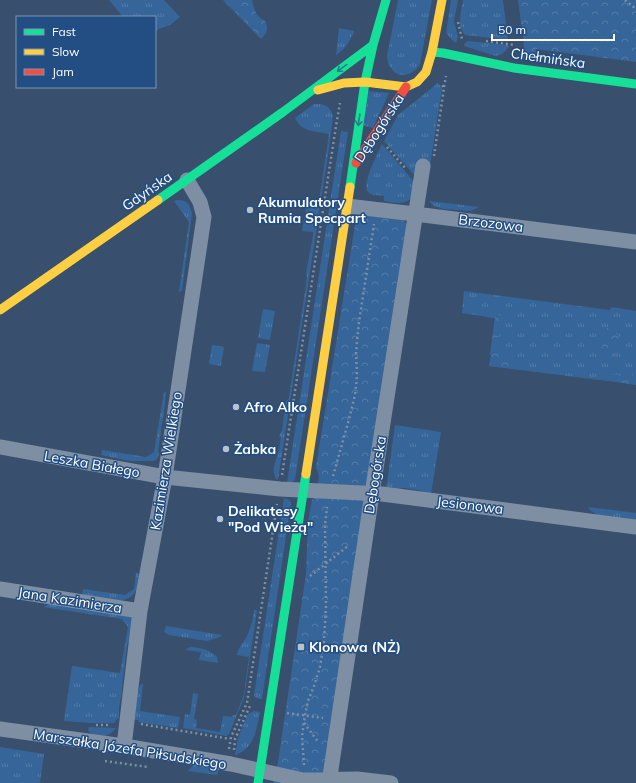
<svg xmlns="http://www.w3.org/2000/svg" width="636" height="783" viewBox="0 0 636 783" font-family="Mulish,sans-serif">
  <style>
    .grass { fill: url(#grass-tufts) }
    .forest { fill: url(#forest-crowns) }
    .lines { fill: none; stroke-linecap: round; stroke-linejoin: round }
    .path { stroke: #7e8fa3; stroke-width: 2.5; stroke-dasharray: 2 3; stroke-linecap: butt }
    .street { stroke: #7e8fa3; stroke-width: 15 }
    .fast { stroke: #16e098; stroke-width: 9 }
    .slow { stroke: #ffcf43; stroke-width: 9 }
    .jam { stroke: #f24e42; stroke-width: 9 }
    .oneway { stroke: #1e818a }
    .poi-dot { fill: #b9c2cc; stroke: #224e83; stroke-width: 1.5 }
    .labels { text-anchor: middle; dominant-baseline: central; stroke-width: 3; stroke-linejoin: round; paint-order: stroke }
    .street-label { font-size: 14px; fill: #fff; stroke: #224e83 }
    .poi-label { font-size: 14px; font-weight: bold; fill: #fff; stroke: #224e83; text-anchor: start }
  </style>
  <defs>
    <pattern id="grass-tufts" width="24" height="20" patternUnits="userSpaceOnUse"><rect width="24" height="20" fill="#366599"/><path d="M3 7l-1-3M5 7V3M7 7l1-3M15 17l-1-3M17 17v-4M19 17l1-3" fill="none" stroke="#547ca8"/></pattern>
    <pattern id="forest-crowns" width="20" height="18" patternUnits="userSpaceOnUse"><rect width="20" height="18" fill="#366599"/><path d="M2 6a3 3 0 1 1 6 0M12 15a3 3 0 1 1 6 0" fill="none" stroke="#547ca8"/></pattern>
  </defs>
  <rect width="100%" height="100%" fill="#38506d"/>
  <path class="grass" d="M 109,0 L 164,0 L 180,17 L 170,25 L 159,29 L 155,32 L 155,17 L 123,17 Z
    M 398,0 L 432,0 L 420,64 C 418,66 417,69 414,71 C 400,81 388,71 387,56 Z
    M 451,0 L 458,0 L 454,21 L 458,37 L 456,43 L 452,40 L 446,33 Z
    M 463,0 L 503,0 L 508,40 L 465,35 C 457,26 461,11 463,0 Z
    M 339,28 L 354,31 C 350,42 345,49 336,55 Z
    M 468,41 L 507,45 L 509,47 L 502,54 L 496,56 L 464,46 L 465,43 Z
    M 438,83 L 442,88 L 428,179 L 416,177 L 384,141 L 398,115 Z
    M 367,91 L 389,93 L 373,128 L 361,125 Z
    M 314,104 L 319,104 L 324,105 L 328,107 L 331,111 L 333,116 L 329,148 L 278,480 L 276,479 C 272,471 274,465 277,457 C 279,451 280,444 281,437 L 279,436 L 282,430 L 286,401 L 288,400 L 289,397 L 305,292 L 307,275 L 306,273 L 313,236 L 313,232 L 302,231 L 306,208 L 318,208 L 329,134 C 316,131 302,133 295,118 Z
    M 341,131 L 348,132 L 295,480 L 291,483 L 287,483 Z
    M 382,144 L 415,183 C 414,187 414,194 411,198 C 405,206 392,202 384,201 L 384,196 C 379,195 372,196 368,192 C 361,185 378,153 382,144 Z
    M 177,200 C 188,200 189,204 192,213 L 182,291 L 179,292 L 189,222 L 174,201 Z
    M 429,201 L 479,207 L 471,211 L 444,209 L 434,206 Z
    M 464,291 L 610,310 L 611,307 L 636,311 L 636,372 C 631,374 628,378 622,378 L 620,376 L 611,379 L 609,381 L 607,381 L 489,366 L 491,355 L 490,355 L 495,318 L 462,313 Z
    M 263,309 L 275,311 L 270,340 L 258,338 Z
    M 257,343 L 270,345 L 265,372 L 252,371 Z
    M 212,345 L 224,347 L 221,366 L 209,364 Z
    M 164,392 L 166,392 L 164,412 L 162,423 L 158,451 L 159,454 L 157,459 L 154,461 L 130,461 L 101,455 L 102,450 L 146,457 L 154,452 Z
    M 395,425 L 441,432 L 431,494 L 418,490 L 405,488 L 386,490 Z
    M 284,498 L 289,500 L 291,502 L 262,699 C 258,699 256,699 254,695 Z
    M 588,507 L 636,513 L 636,520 L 598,515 L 590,510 Z
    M 136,573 L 140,574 C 139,579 139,587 135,592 C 127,607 96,599 82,597 L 83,589 L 125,595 L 134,589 Z
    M 55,601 L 132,617 L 134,629 L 127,645 L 122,687 L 122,693 L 119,707 L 119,718 L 117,719 L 114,723 L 90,723 L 64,721 L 72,666 L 120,673 L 128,627 L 122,619 L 43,607 Z
    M 254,610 L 257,610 L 244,698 L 229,734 L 226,736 L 183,728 L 185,714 L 190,715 L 193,693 L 198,694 L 194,719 L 197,720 L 196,728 L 220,732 L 223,716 L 232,717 L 233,715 L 236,715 L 244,694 L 249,657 L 237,655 C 239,647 241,645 246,638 C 251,629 253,619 254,610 Z
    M 166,626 L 222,635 L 220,637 L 207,641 L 169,635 L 164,632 Z
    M 192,647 C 202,648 210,650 217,657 L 218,663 L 199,660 L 201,652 L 186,650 L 188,648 Z
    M 141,684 L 143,684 L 140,711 L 180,717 L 178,728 L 139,722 L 138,720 L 130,720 L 135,698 Z
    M 254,711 L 260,712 C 256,729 255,749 235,755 L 238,738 L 248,714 Z
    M 89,727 L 116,728 C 108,737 104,737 93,737 L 88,730 Z
    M 0,747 L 44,754 L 40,783 L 0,783 Z
    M 193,765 L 219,769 L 217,775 L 188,771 Z"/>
  <path class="forest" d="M 223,0 L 252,0 C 254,9 256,17 265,21 C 269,29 267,33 261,39 Z
    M 518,0 L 636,0 L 636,62 L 536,49 L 534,62 L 524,60 L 523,57 L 524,46 Z
    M 364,215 L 402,220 L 408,224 L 323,783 L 273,783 L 278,762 L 306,574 L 308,522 L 312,500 L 316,497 L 319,476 L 316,467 L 356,219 Z
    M 491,311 C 504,311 503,327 499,336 C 494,337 494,343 494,347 C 497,350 500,350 504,352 C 508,354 516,358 518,362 L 515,369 L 489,366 L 491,355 L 490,355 L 495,318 L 486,317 Z
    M 608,328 C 613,330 619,335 621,341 C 622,346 620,349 617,353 C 605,367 585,338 608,328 Z
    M 636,372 L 636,385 L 609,381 L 612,376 L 616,374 L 620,376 L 623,378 C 628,378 631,374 636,372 Z"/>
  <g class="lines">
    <path class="path" d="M 625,0 L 636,9
      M 458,22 L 462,39
      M 486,41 L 515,45
      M 444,87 L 446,76
      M 387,147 L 406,169
      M 434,156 L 444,88 L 441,83
      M 282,475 L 336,126 L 340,103
      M 333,476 L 348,423 L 355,395 L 357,376 L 356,352 L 359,322 L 374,224
      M 310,576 L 348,546
      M 287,713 L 323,718
      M 304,723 L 319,743
      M 141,724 L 230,739
      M 96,725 L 111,725
      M 229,749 L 231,737 L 247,703 L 277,504
      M 234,750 L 235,739 L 250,706
      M 105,761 L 148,767
      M 304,765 L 302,736 L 305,715 L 308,701 L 314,686 L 320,667 L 324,641 L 326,606 L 325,525 L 327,507"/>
    <path class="street" d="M 347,206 L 415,214 L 636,242
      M 0,447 L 165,477 L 280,489 L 382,494 L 636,527
      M 0,589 L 140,611
      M 0,729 L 124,746 L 231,764 L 303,780 L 357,779 L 391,783
      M 124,746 L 140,611 L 165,477 L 204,217 L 200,202 L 187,180
      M 329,783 L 372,494 L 423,166"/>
    <path class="fast" d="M 432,52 L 443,53 L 514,68 L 636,84
      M 350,187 L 365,82 L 373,45 L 386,0
      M 158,200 L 283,112 L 373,45
      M 258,783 L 306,474"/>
    <path class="slow" d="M 318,90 L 344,83 L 365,82 L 406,87 L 417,82 L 426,72 L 432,52 L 442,0
      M 0,310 L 158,200
      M 306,474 L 350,187"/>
    <path class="jam" d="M 356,163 L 406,87"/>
  </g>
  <defs><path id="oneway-shaft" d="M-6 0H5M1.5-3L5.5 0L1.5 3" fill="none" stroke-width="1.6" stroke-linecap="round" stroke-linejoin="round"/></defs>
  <g class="oneway">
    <use href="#oneway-shaft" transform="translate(342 68) rotate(144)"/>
    <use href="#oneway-shaft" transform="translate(359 120) rotate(98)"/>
  </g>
  <g class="poi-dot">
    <circle cx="250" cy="210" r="4"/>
    <circle cx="236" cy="407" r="4"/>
    <circle cx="226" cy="449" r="4"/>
    <circle cx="220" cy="519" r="4"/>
    <rect x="297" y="643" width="8" height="8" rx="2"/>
  </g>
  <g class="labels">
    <g class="street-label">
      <text transform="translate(548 58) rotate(8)">Chełmińska</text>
      <text transform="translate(379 128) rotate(-57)">Dębogórska</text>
      <text transform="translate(147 191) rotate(-35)">Gdyńska</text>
      <text transform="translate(491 223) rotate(7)">Brzozowa</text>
      <text transform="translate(166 461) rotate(-81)">Kazimierza Wielkiego</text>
      <text transform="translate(92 464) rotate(10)">Leszka Białego</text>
      <text transform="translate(375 475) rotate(-81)">Dębogórska</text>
      <text transform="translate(470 505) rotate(7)">Jesionowa</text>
      <text transform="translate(70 600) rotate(9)">Jana Kazimierza</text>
      <text transform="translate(130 749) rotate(9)">Marszałka Józefa Piłsudskiego</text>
    </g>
    <g class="poi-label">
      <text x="258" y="202">Akumulatory<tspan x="258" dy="16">Rumia Specpart</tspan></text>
      <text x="244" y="407">Afro Alko</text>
      <text x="234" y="449">Żabka</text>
      <text x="228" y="511">Delikatesy<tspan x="228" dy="16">"Pod Wieżą"</tspan></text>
      <text x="309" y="647">Klonowa (NŻ)</text>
    </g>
  </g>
  <rect x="16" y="16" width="140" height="72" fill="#224e83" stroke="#7a95b5"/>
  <rect x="24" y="29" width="20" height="6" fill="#16e098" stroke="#7a95b5"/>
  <text x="52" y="36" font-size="12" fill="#ffffff">Fast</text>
  <rect x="24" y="49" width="20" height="6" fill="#ffcf43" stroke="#7a95b5"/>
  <text x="52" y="56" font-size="12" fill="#ffffff">Slow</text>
  <rect x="24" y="69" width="20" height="6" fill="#f24e42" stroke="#7a95b5"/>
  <text x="52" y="76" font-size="12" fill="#ffffff">Jam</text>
  <path d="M492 34v6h122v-6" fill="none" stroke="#ffffff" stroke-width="2"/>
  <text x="498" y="34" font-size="12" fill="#ffffff" stroke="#224e83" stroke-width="3" paint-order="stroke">50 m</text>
</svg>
